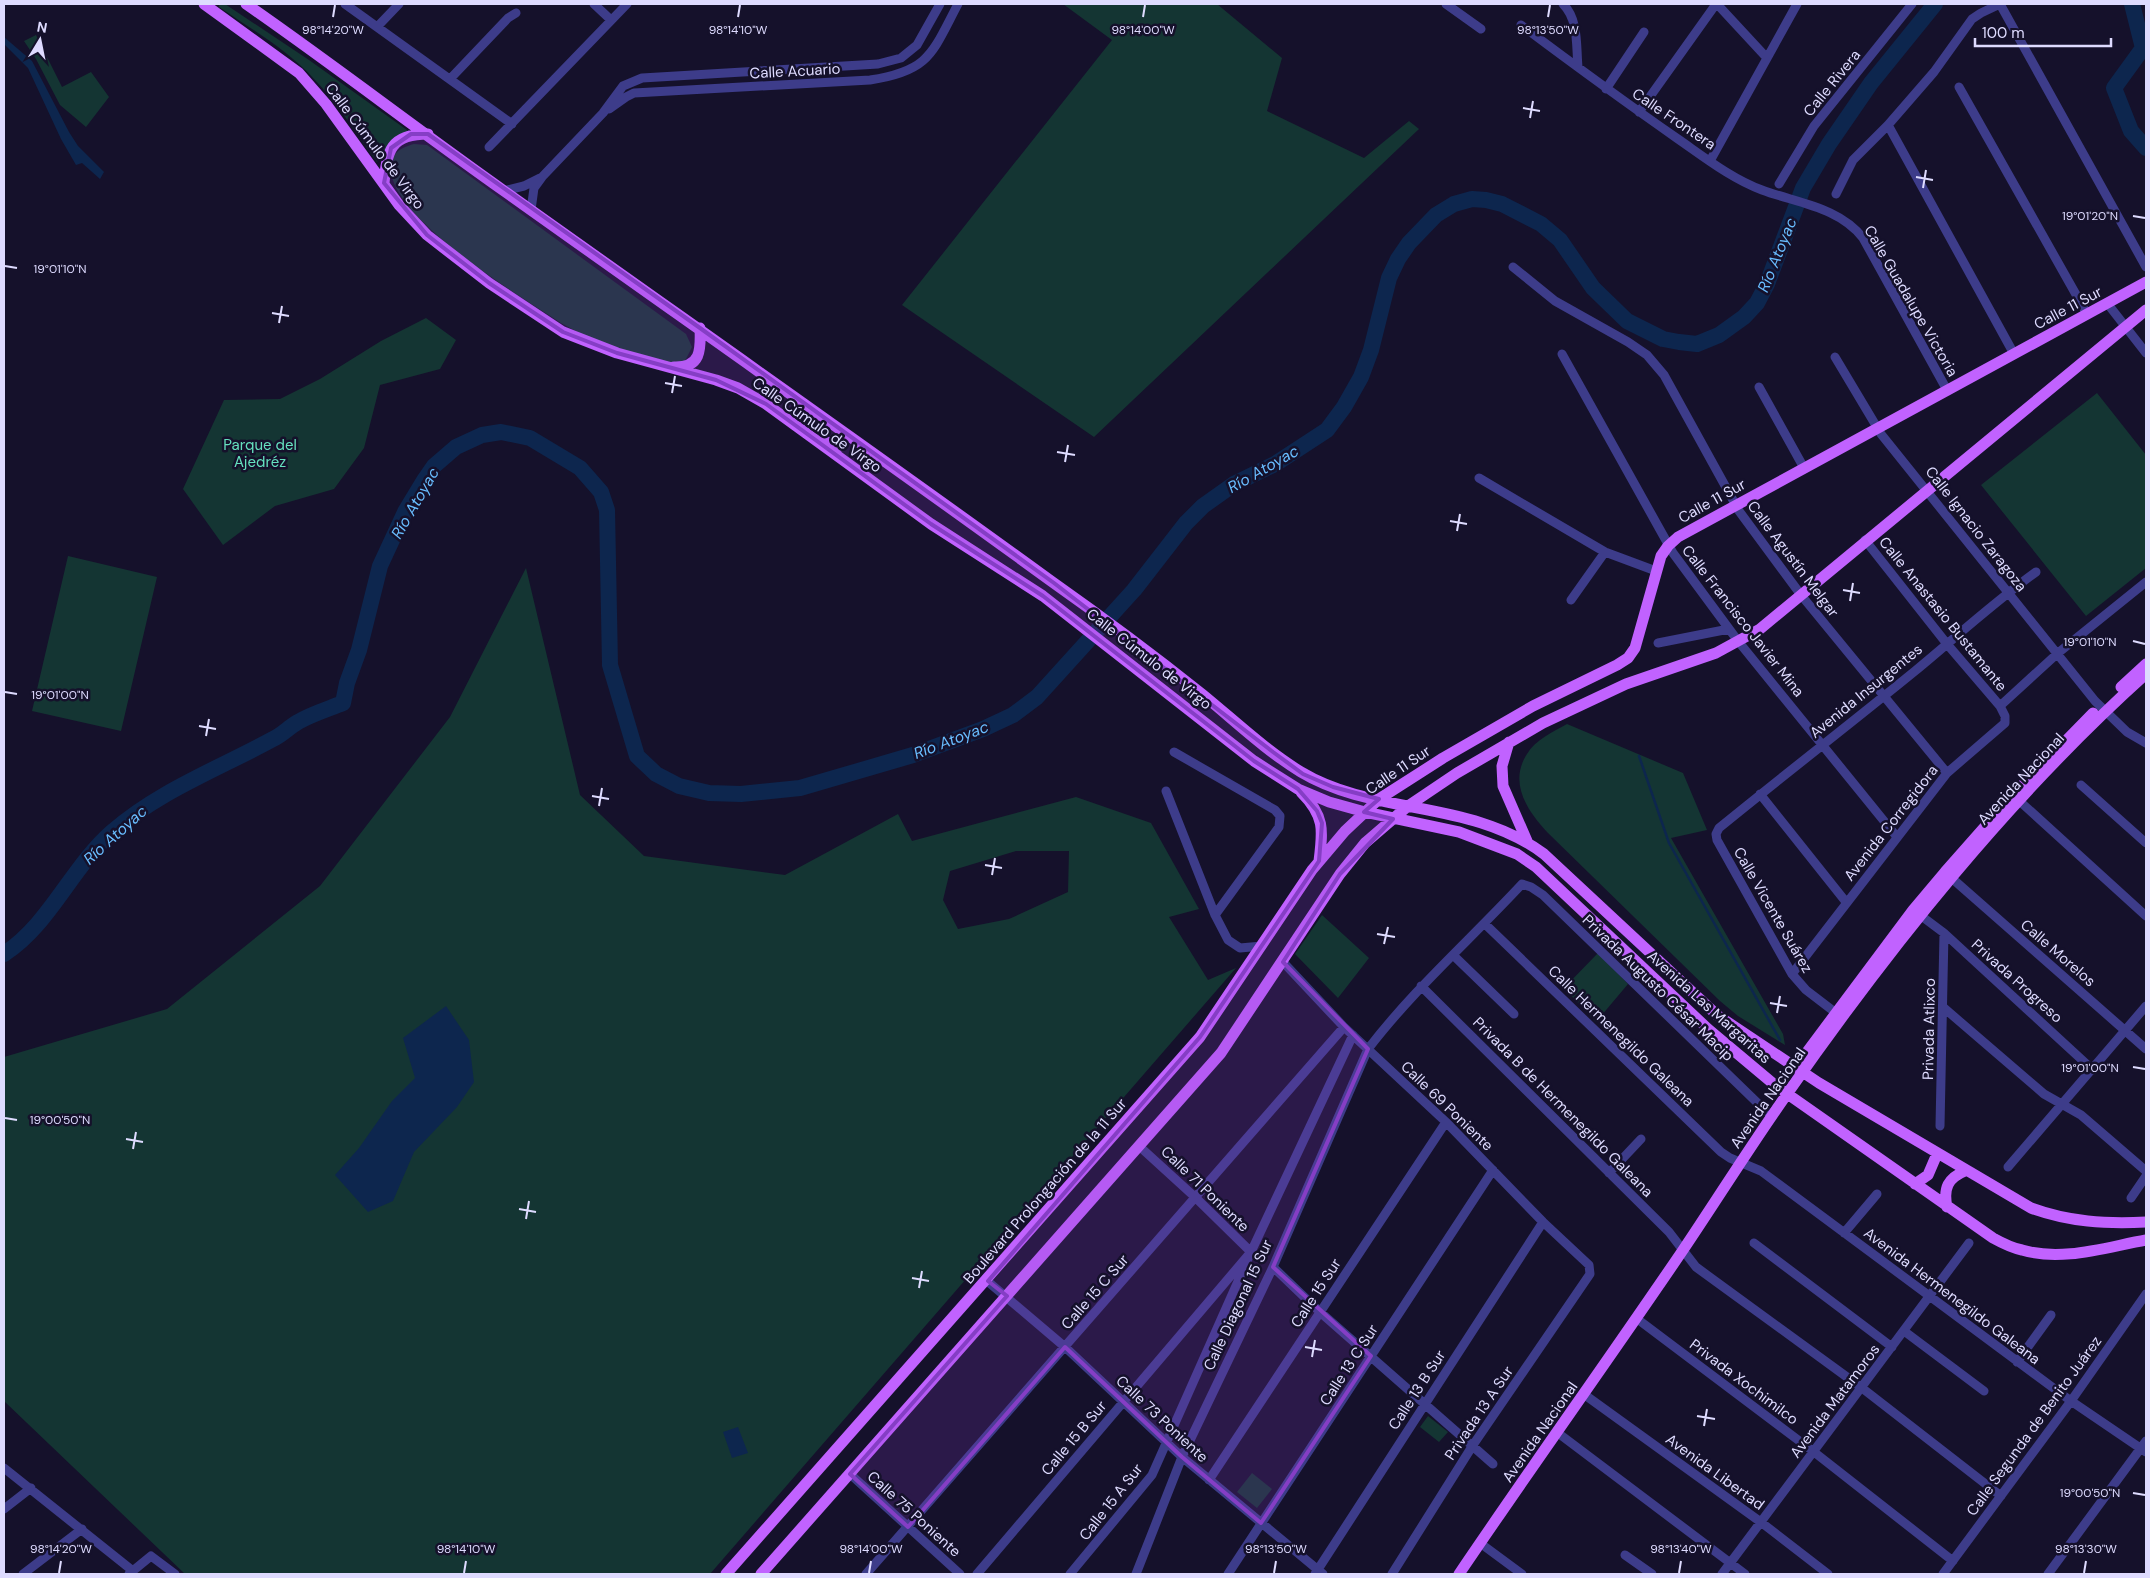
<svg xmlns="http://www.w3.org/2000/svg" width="2150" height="1578" viewBox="0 0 2150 1578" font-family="'DM Sans',sans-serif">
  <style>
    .green { fill: #143533; fill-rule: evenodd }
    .water { fill: #0d264e }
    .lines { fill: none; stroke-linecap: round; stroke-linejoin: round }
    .stream { stroke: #0d264e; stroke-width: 2.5 }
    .river { stroke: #0d264e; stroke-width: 16 }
    .minor { stroke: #3d3c8a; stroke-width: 9 }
    .major { stroke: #c162ff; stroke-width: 11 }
    .marked { fill: #853ec5; fill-opacity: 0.2; stroke: #853ec5; stroke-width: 4; stroke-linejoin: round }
    .ticks { fill: none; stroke: #dedbff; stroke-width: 2 }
    .labels { text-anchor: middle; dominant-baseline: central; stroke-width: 5; stroke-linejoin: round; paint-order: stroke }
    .street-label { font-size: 15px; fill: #dedbff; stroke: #15112b }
    .park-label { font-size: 15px; fill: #65e1bf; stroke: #15112b }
    .water-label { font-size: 16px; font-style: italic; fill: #69bdff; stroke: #15112b }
    .ticks-label { font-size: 12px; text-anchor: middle; fill: #dedbff; stroke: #15112b; stroke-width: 5; stroke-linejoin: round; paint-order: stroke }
  </style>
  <rect width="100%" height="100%" fill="#15112b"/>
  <path class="green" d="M 219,4 L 225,4 L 309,60 L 407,130 L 407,132 L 390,143 L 377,162 C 357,134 338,104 314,79 C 288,50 251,29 219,7 Z
    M 1063,4 L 1217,4 L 1282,58 L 1267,111 L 1364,158 L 1409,121 L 1419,129 L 1094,437 L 902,305 L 1112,40 Z
    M 36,35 L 62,87 L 91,72 L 109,97 L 86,127 L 60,105 L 36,59 L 24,41 Z
    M 414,144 L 427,145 L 686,334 L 692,347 L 685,361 L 673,364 L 624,350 L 581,334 L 561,323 C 522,297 385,216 391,165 C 392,152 403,147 414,144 Z
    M 426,318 L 456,340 L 440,369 L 380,385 L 364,448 L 334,489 L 275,506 L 223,545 L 183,489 L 224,400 L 280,399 L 320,379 L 381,341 Z
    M 2097,393 L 2146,455 L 2146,568 L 2086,616 L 1981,485 Z
    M 68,556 L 157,577 L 121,731 L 32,711 Z
    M 526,568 L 580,795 L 644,856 L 785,875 L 898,814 L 912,841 L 1076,797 L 1151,823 L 1199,909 L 1169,917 L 1208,980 L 1236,968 L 710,1574 L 185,1574 L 4,1401 L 4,1057 L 167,1009 L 320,886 L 450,717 ZM 1016,851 L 1069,851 L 1068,892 L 1009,919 L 958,929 L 943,900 L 950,871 Z
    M 1567,724 L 1683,773 L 1707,830 L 1671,838 L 1783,1034 L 1785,1045 L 1738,1016 L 1720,1001 L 1548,833 C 1528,812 1508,783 1527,754 C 1535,740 1553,732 1567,724 Z
    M 1322,915 L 1369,958 L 1338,998 L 1295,954 Z
    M 1598,953 L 1628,984 L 1596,1022 L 1564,988 Z
    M 1428,1416 L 1448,1432 L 1439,1442 L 1420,1427 Z
    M 1252,1473 L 1272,1489 L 1257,1508 L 1237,1492 Z"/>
  <path class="water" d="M 4,37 L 32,61 L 69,132 L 78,146 L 104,172 L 100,179 L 82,163 L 76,165 L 61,139 L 28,68 L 4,44 Z
    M 446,1006 L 469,1040 L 474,1082 L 457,1107 L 414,1152 L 393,1201 L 368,1212 L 335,1175 L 359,1148 L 392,1101 L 415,1078 L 403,1038 Z
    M 738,1427 L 748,1453 L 732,1458 L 723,1432 Z"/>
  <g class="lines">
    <path class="stream" d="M 1639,756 L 1669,843 L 1780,1040"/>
    <path class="river" d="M 2132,4 L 2143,48 L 2114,88 L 2131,131 L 2146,148
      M 4,954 C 50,924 71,868 112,832 C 159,791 218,769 273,739 C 282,735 289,727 298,722 C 311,714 328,709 343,703 L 347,683 L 359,650 L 380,566 L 405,512 L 425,479 L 434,466 L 456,447 L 482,435 L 501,432 L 530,438 L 580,468 L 601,492 L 607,510 L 610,665 L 637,756 L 656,774 L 679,786 L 709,793 L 741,794 L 800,788 L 913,755 L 983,729 L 1013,715 L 1037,697 L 1134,590 L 1186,523 L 1203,506 L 1234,484 L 1275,464 L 1327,430 L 1344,407 L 1361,377 L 1371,350 L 1389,278 L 1398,259 L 1409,243 L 1436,215 L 1454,204 L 1472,199 L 1486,200 L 1502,204 L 1541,224 L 1560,240 L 1593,288 L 1627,321 L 1663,339 L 1679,342 L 1697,344 L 1719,335 L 1744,317 L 1757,303 L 1767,284 L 1803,188 L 1829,144 L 1871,83 L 1935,4"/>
    <path class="minor" d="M 345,4 L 512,124
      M 594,4 L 611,20
      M 1446,4 L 1481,29
      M 1563,4 C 1579,20 1576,46 1578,67
      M 1717,4 L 1767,58
      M 1521,25 C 1573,64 1625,102 1678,139 C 1704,157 1732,179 1762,190 C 1797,203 1839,207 1863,238 L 1947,390
      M 377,27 L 399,4
      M 450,79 L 508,18 L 516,13
      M 1959,87 L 2087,314
      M 1606,89 L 1644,32
      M 609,109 L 626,97 L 634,93 L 870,80 C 930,71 932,53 958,4
      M 1639,112 L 1716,4
      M 1888,125 L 2014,354
      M 489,147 L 627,4
      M 1710,161 L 1797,4
      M 1779,184 L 1814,126 L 1912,4
      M 503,191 L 524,186 L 540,178
      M 1836,194 L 1853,160 L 1888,125 L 1934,72 L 1972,19 L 1981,13 L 2000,4 L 2146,267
      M 531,210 L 534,188 L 542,177 L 603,113 L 623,86 L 642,78 L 878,64 L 901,58 L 917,45 L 940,4
      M 1513,267 L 1555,301 L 1628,342 L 1647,355 L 1664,375 L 1739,511 L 1801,595 L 1947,773
      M 2107,303 L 2146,353
      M 1562,354 L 1673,553 L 1738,641 L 1897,837
      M 1835,357 L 1881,434 L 2095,701 L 2127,732 L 2146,743
      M 1759,387 L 1804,468
      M 1479,478 L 1605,552 L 1656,571
      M 1571,600 L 1605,552
      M 1658,643 L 1729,629
      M 2000,706 L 2058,653 L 2146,582
      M 1174,752 L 1275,810 L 1280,816 L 1279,827 L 1215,915
      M 2081,785 L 2146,843
      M 1166,791 L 1215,915 L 1228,940 L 1240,948 L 1262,946
      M 1760,794 L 1846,902
      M 2015,797 L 2146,916
      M 1947,874 L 2146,1049
      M 1916,912 L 1944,933 L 2093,1070
      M 1485,924 L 1721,1152 L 1730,1158 L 1761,1171 L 2071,1401 L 2146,1452
      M 1453,955 L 1514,1014
      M 1283,962 L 1344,1027 L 1446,1122 L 1543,1222 L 1589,1265 L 1590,1274 L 1473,1445 L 1392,1574
      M 1792,974 L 1947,773 L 2005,723 L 2005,716 L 2000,706 L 1947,644 L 1865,540
      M 1421,986 L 1669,1232 L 1696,1267 L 1862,1388 L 2001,1496
      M 1944,1008 L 2044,1094 L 2081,1115 L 2146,1171
      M 1840,1016 L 1806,990 L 1792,974 L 1717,840 L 1716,834 L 1719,828 C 1784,775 1850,724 1915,671 C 1955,638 1993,603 2036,572
      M 1940,1126 L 1944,933
      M 2008,1167 L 2146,1006
      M 1609,1173 L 1641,1139
      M 2131,1198 L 2146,1176
      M 1844,1233 L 1877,1194
      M 1754,1243 L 1892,1347
      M 1273,1267 L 1320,1312 L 1493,1464
      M 986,1280 L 1065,1347 L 1182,1457 L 1323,1574
      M 1636,1318 L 1814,1452 L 1953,1561
      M 1904,1331 L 1984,1391
      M 2017,1362 L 2051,1315
      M 1585,1395 L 1762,1523 L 1828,1574
      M 1558,1433 L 1745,1574
      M 4,1468 L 133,1571
      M 850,1474 L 960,1574
      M 1209,1480 L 1446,1122
      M 4,1509 L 31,1488
      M 1480,1543 L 1522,1574
      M 1625,1555 L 1652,1574
      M 23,1574 L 82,1529
      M 129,1574 L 151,1556 L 175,1574
      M 866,1574 L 1344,1027
      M 977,1574 L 1251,1252 L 1196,1198 L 1139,1146
      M 1070,1574 L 1152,1475 L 1251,1252 L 1353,1035
      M 1136,1574 L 1182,1457 L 1273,1267 L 1368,1049 C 1414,989 1471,939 1522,884 L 1531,887 L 1543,895 L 1772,1117
      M 1228,1574 L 1493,1170
      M 1315,1574 L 1543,1222
      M 1722,1574 L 1969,1243
      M 1943,1574 L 2071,1401 L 2146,1294
      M 2048,1574 L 2146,1441"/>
    <path class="major" d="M 204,4 L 299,73 L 326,104 L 399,205 L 427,235 L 489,283 L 563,332 L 617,353 L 716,380 L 738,388 L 766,404 L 931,524 L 1043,596 L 1254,761 L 1298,789 L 1329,802 L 1365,812 L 1459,832 L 1517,854 L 1536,867 L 1708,1029 L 1776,1086 L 1993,1238 C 2002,1243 2012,1248 2022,1250 C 2062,1262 2106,1247 2146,1240
      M 246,4 C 334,65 419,131 507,193 C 688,322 871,450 1051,581 C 1102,617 1153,655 1202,694 C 1234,720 1265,750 1301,772 C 1374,816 1471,799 1544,854 L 1717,1015 L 1819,1083 L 2031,1208 C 2069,1222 2106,1224 2146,1222
      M 384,183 C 387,151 390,134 428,134
      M 674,367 C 701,368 701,350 700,328
      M 824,441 L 840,446 L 847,435
      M 2121,687 L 2146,664
      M 1509,742 L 1502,766 L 1503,786 L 1527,841
      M 1301,792 C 1325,816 1323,830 1319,861
      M 1795,1068 L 1913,910 L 1945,872 L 2013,795 L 2093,713
      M 1915,1184 L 1928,1175 L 1937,1154
      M 1947,1207 C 1943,1188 1948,1178 1965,1171
      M 726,1574 L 1200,1037 L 1312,870 L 1345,831 L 1379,799 L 1443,758 L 1533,706 L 1617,665 L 1628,658 L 1635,648 L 1661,556 L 1668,546 L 1678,537 L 2146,282
      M 761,1574 L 1221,1053 L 1340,874 L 1365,843 L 1408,806 L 1457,773 L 1543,723 L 1626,684 L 1716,653 L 1760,629 L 2146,310
      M 1459,1574 C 1532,1466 1609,1359 1683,1250 C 1718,1198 1751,1145 1787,1094 C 1892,944 2009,797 2146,674"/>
  </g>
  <path class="marked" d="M 411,134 L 428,134 L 700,328 L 1054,583 L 1273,752 L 1303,774 L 1333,787 L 1379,799 L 1364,812 L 1393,819 L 1340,874 L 1283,962 L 1368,1049 L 1273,1267 L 1371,1356 L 1261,1523 L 1182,1457 L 1065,1347 L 908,1527 L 850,1474 L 1007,1296 L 988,1281 L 1200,1037 L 1319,861 L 1322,823 L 1317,811 L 1298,789 L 1254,761 L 1043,596 L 931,524 L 766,404 L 716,380 L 617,353 L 563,332 L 489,283 L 427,235 L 384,183 L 391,148 Z"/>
  <path class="ticks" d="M 333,17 L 335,5M 738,17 L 740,5M 1143,17 L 1145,5M 1548,17 L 1550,5M 1523,108 L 1540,111M 1530,118 L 1533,101M 1916,177 L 1933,180M 1923,188 L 1926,170M 2133,216 L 2145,218M 5,266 L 17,268M 272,313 L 289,316M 279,323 L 282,306M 665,383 L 682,386M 672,393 L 675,376M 1057,452 L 1075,455M 1065,462 L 1068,445M 1450,521 L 1467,524M 1457,531 L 1460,514M 1843,590 L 1860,593M 1850,601 L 1853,583M 2133,641 L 2145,644M 5,692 L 17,694M 199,726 L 216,729M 206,736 L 209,719M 592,796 L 609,799M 599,806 L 602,788M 985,865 L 1002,868M 992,875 L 995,858M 1377,934 L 1395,937M 1384,944 L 1388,927M 1770,1003 L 1787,1006M 1777,1013 L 1780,996M 2133,1067 L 2145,1069M 5,1118 L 17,1120M 126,1139 L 143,1142M 133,1149 L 136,1132M 519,1209 L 536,1212M 526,1219 L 529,1201M 912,1278 L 929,1281M 919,1288 L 922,1271M 1305,1347 L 1322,1350M 1312,1357 L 1315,1340M 1697,1416 L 1715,1419M 1704,1426 L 1707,1409M 2133,1493 L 2145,1495M 59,1573 L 61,1561M 464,1573 L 466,1561M 869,1573 L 871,1561M 1274,1573 L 1276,1561M 1679,1573 L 1681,1561M 2084,1573 L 2086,1561"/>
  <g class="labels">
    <g class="street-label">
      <text transform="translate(795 71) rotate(-3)">Calle Acuario</text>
      <text transform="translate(1832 83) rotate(-51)">Calle Rivera</text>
      <text transform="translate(1674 119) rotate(34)">Calle Frontera</text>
      <text transform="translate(375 146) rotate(53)">Calle Cúmulo de Virgo</text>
      <text transform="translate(1911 301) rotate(60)">Calle Guadalupe Victoria</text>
      <text transform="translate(2068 308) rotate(-28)">Calle 11 Sur</text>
      <text transform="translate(817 425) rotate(35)">Calle Cúmulo de Virgo</text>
      <text transform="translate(1712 501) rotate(-29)">Calle 11 Sur</text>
      <text transform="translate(1976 529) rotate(52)">Calle Ignacio Zaragoza</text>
      <text transform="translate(1793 559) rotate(53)">Calle Agustín Melgar</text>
      <text transform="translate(1943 614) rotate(51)">Calle Anastasio Bustamante</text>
      <text transform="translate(1743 621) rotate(52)">Calle Francisco Javier Mina</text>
      <text transform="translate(1149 659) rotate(38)">Calle Cúmulo de Virgo</text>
      <text transform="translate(1866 691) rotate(-39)">Avenida Insurgentes</text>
      <text transform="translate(1398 770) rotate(-34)">Calle 11 Sur</text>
      <text transform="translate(2021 779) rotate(-47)">Avenida Nacional</text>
      <text transform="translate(1891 823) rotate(-52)">Avenida Corregidora</text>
      <text transform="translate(1773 910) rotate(60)">Calle Vicente Suárez</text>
      <text transform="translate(2058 953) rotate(41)">Calle Morelos</text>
      <text transform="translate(2017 981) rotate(42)">Privada Progreso</text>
      <text transform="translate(1658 988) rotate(44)">Privada Augusto César Macip</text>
      <text transform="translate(1709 1007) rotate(42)">Avenida Las Margaritas</text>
      <text transform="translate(1929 1029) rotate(-89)">Privada Atlixco</text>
      <text transform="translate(1621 1036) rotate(44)">Calle Hermenegildo Galeana</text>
      <text transform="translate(1768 1098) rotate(-55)">Avenida Nacional</text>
      <text transform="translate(1447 1106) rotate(44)">Calle 69 Poniente</text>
      <text transform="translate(1563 1107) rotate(45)">Privada B de Hermenegildo Galeana</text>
      <text transform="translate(1205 1189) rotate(44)">Calle 71 Poniente</text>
      <text transform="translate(1045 1191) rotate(-49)">Boulevard Prolongación de la 11 Sur</text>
      <text transform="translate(1095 1292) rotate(-49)">Calle 15 C Sur</text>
      <text transform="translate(1316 1293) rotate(-57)">Calle 15 Sur</text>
      <text transform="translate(1952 1296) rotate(37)">Avenida Hermenegildo Galeana</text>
      <text transform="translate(1238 1305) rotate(-65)">Calle Diagonal 15 Sur</text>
      <text transform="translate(1349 1365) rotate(-57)">Calle 13 C Sur</text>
      <text transform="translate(1744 1382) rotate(37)">Privada Xochimilco</text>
      <text transform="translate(1417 1390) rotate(-57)">Calle 13 B Sur</text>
      <text transform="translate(1835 1401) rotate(-53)">Avenida Matamoros</text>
      <text transform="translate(1479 1413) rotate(-56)">Privada 13 A Sur</text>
      <text transform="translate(1162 1419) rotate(43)">Calle 73 Poniente</text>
      <text transform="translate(2034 1426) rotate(-54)">Calle Segunda de Benito Juárez</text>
      <text transform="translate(1540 1432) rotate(-55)">Avenida Nacional</text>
      <text transform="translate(1074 1438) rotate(-50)">Calle 15 B Sur</text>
      <text transform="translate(1715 1472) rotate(36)">Avenida Libertad</text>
      <text transform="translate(1111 1502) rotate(-52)">Calle 15 A Sur</text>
      <text transform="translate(914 1514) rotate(42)">Calle 75 Poniente</text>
    </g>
    <g class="park-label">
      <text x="260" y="445">Parque del<tspan x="260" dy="17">Ajedréz</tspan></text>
    </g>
    <g class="water-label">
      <text transform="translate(1777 255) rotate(-68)">Río Atoyac</text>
      <text transform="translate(1263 469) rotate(-30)">Río Atoyac</text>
      <text transform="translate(415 503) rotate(-60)">Río Atoyac</text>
      <text transform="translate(951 740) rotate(-21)">Río Atoyac</text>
      <text transform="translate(115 835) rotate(-42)">Río Atoyac</text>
    </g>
  </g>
  <g class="ticks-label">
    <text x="333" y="34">98°14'20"W</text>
    <text x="738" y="34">98°14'10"W</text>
    <text x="1143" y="34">98°14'00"W</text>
    <text x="1548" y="34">98°13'50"W</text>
    <text x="2090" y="220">19°01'20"N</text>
    <text x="60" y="273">19°01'10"N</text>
    <text x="2090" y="646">19°01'10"N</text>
    <text x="60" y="699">19°01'00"N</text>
    <text x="2090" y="1072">19°01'00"N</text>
    <text x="60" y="1124">19°00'50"N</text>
    <text x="2090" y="1497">19°00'50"N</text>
    <text x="61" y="1553">98°14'20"W</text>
    <text x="466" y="1553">98°14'10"W</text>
    <text x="871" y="1553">98°14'00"W</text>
    <text x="1276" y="1553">98°13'50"W</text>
    <text x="1681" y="1553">98°13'40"W</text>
    <text x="2086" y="1553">98°13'30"W</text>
  </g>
  <rect width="2150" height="1578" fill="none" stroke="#dedbff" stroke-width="10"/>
  <g transform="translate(40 40) rotate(10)" stroke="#15112b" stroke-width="4" paint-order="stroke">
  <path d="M0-4L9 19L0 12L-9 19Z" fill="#dedbff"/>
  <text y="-8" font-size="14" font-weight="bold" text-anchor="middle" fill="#dedbff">N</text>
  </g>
  <path d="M1975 38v8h136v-8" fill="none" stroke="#dedbff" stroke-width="2.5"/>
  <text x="1982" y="38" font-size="15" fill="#dedbff" stroke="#15112b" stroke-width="4" paint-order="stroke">100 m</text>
</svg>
